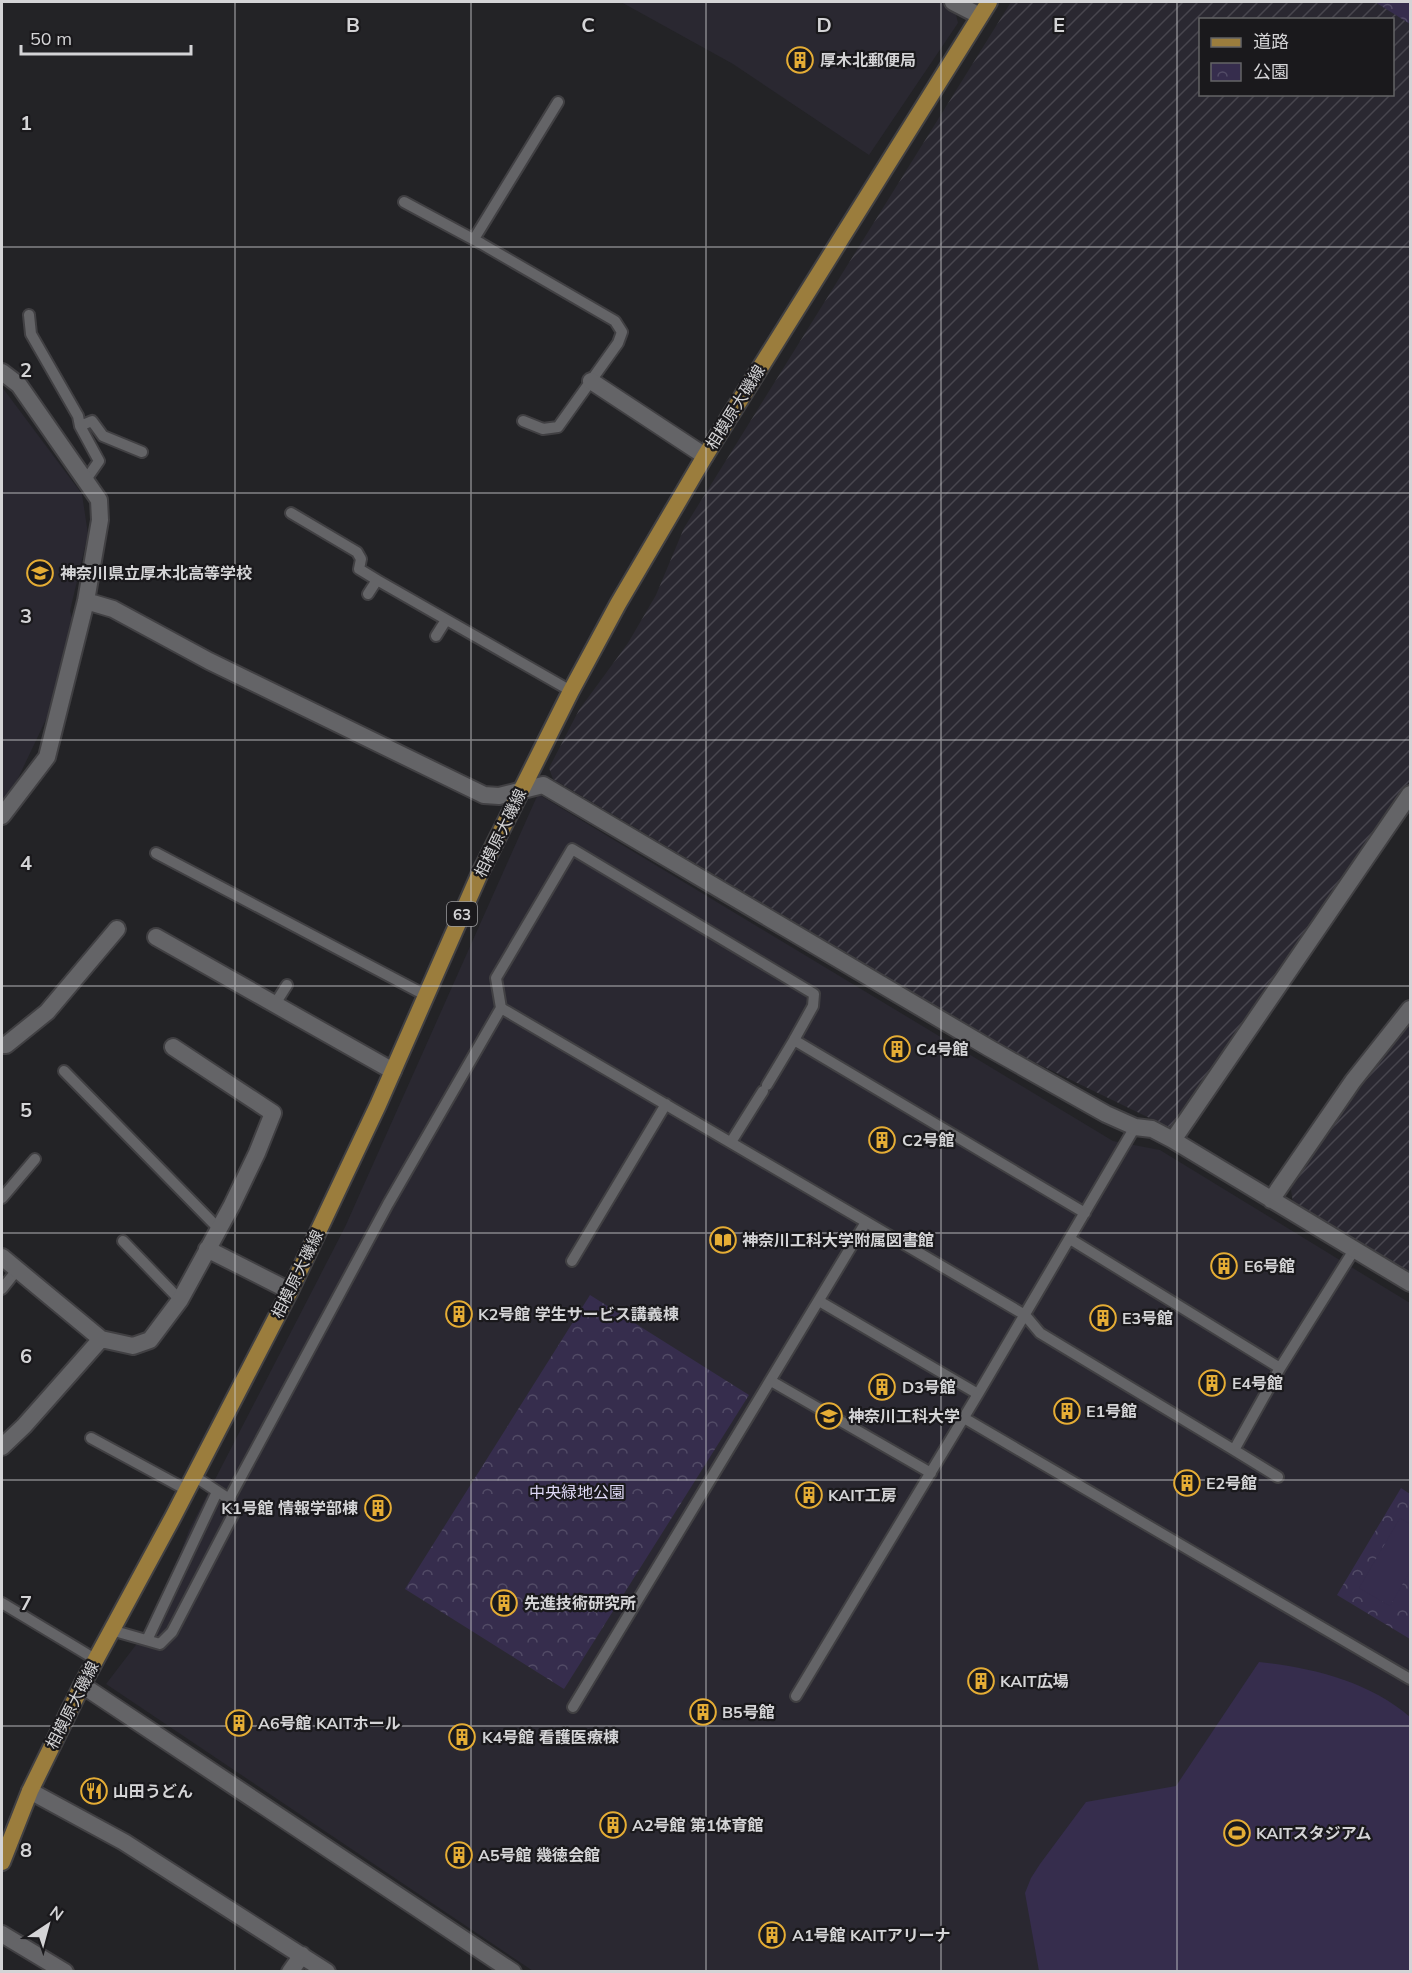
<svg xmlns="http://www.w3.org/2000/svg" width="1412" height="1973" viewBox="0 0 1412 1973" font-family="Mulish,'Noto Sans JP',sans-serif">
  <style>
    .built { fill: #2a2831 }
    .industrial { fill: url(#industrial-furrows); fill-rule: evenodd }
    .park { fill: url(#park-crowns) }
    .pitch { fill: #362d4d }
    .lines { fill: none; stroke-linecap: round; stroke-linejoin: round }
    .service-casing { stroke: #414043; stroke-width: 14 }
    .minor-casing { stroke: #414043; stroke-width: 20 }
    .primary-casing { stroke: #414043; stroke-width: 20 }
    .service { stroke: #646467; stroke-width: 10 }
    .minor { stroke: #646467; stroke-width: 16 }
    .primary { stroke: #9b7d3d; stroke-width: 16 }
    .grid { fill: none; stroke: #d4d4d6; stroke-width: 1.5; stroke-opacity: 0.55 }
    .labels { text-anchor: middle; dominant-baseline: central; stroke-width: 4.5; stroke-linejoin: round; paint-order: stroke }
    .shield { fill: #1a191c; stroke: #9c9c9e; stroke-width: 1.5 }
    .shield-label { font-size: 15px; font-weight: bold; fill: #d4d4d6 }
    .poi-label { font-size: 16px; font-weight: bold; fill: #d4d4d6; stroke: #1a191c; text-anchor: start }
    .street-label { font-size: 16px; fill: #d4d4d6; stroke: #1a191c }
    .park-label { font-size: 16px; fill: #dfd9f6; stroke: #1a191c }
    .grid-label { font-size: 20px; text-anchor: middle; font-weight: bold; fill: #d4d4d6; stroke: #1a191c; stroke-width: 4.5; stroke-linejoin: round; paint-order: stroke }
  </style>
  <defs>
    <pattern id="industrial-furrows" width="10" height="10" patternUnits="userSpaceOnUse" patternTransform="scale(1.5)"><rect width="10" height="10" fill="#2a2831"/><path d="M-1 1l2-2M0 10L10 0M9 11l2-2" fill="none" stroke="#48464e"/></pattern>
    <pattern id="park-crowns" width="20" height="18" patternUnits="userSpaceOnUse" patternTransform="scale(1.5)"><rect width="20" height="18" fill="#362d4d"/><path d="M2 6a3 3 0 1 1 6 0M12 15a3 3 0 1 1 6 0" fill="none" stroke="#524b66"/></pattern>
  </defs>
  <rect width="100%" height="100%" fill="#232326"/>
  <path class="built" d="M 621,2 L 940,2 L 955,10 L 958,23 L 869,155 L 733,64 Z
    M 2,387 L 82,494 L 88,534 L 70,611 L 75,627 L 50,711 L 13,789 L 2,804 Z
    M 538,794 L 1113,1141 L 1160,1150 L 1410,1303 L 1410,1971 L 533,1971 L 106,1684 L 142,1637 L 167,1589 L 189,1530 L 345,1227 Z"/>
  <path class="industrial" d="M 1011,2 L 1410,2 L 1410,781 L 1396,800 L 1179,1124 L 1170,1128 L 991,1041 L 849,954 L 553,779 L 549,768 L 579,710 L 628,643 L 656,595 L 684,528 ZM 1200,20 L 1392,20 L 1392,94 L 1200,94 Z
    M 1410,1021 L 1410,1272 L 1293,1202 L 1290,1184 L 1382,1058 Z"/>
  <path class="park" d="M 1375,2 L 1410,2 L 1410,24 Z
    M 590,1295 L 749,1395 L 564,1689 L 405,1589 Z
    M 1401,1488 L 1410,1494 L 1410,1639 L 1337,1595 Z"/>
  <path class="pitch" d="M 1400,1518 L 1410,1524 L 1410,1571 L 1390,1606 L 1359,1588 Z
    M 1259,1662 C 1313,1668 1368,1681 1410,1717 L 1410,1971 L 1039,1971 L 1025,1893 L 1031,1878 L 1040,1864 L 1086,1802 L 1176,1786 Z"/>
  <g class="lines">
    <g class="service-casing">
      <path id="service" d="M 404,202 L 482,244 L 615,321 L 622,332 L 618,343 L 558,427 L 543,429 L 523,421
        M 474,239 L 558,102
        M 29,315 L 31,334 L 78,416 L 80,426 L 99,461 L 85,481
        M 80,426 L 92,421 L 103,436 L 142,452
        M 291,513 L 357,552 L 361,559 L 359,569 L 377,580 L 571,691
        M 368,594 L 377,580
        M 436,636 L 446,620
        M 156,853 L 427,996
        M 275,1004 L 287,985
        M 501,1008 L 1025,1315 L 1040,1333 L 1234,1450 L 1280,1368
        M 64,1071 L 218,1228
        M 767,1085 L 794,1040
        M 731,1142 L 763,1091
        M 2,1198 L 35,1159
        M 1070,1239 L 1280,1368 L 1354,1250
        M 123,1241 L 180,1300
        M 572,1261 L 666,1104
        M 2,1289 L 17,1270
        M 819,1301 L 978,1394
        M 771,1381 L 931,1473
        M 964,1418 L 1410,1679
        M 91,1438 L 187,1490
        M 1234,1450 L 1278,1477
        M 229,1499 L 388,1204 L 501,1008 L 496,978 L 572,849 L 814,994 L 813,1006 L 794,1040 L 1085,1213
        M 2,1603 L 95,1659
        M 111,1630 L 160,1644 L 172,1632 L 234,1513 L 229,1499 L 194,1476
        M 147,1640 L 217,1492
        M 796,1696 L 978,1394 L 1135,1127
        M 573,1707 L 866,1222"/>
    </g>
    <g class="minor-casing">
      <path id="minor" d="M 953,2 L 980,16
        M 2,372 L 19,385 L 99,500 L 100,520 L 86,601 L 47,757 L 2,816
        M 591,381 L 705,456
        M 86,601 L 113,609 L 209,661 L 484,795 L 499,796 L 543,785 L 989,1048 L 1106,1114 L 1135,1127 L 1152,1129 L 1173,1140 L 1410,1283
        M 156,937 L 393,1071
        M 2,1045 L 6,1045 L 47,1012 L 117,929
        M 1173,1140 L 1410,794
        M 1271,1200 L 1353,1081 L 1410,1009
        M 207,1249 L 290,1291
        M 2,1257 L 101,1339 L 133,1346 L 150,1340 L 180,1300 L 232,1205 L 257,1153 L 273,1113 L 173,1047
        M 2,1447 L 24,1426 L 101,1339
        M 82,1685 L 513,1972
        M 30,1791 L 124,1842 L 327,1972
        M 2,1934 L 65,1972
        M 290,1972 L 302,1955"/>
    </g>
    <g class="primary-casing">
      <path id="primary" d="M 2,1862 L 30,1791 L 82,1685 L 173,1517 L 290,1291 L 378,1105 L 480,873 L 571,691 L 618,604 L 705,456 L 989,2"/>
    </g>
    <use href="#service" class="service"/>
    <use href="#minor" class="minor"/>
    <use href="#primary" class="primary"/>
  </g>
  <path class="grid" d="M 235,2 L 235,1972M 471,2 L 471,1972M 706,2 L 706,1972M 941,2 L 941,1972M 1177,2 L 1177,1972M 2,247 L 1410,247M 2,493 L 1410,493M 2,740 L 1410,740M 2,986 L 1410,986M 2,1233 L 1410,1233M 2,1480 L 1410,1480M 2,1726 L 1410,1726"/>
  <defs>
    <g id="building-ring" transform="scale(1.35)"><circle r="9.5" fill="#1a191c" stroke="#e5ad35" stroke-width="1.5"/><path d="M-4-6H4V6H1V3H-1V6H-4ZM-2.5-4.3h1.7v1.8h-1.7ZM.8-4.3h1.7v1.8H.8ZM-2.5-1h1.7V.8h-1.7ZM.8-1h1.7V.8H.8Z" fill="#e5ad35"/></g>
    <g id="school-ring" transform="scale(1.35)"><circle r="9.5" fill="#1a191c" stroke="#e5ad35" stroke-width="1.5"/><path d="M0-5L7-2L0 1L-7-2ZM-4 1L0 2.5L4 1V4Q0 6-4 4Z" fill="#e5ad35"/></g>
    <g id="library-ring" transform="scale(1.35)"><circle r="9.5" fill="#1a191c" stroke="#e5ad35" stroke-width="1.5"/><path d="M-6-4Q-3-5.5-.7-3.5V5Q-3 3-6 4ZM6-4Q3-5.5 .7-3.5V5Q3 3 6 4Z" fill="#e5ad35"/></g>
    <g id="university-ring" transform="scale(1.35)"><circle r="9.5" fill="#1a191c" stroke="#e5ad35" stroke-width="1.5"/><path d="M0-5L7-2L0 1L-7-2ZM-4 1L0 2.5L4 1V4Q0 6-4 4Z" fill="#e5ad35"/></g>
    <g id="restaurant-ring" transform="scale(1.35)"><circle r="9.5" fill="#1a191c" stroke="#e5ad35" stroke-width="1.5"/><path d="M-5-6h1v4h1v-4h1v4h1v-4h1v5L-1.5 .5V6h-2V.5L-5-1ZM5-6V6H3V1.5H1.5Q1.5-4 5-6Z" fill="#e5ad35"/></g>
    <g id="stadium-ring" transform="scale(1.35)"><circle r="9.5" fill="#1a191c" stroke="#e5ad35" stroke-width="1.5"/><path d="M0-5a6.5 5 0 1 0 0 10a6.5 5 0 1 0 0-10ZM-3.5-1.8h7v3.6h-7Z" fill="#e5ad35"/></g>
  </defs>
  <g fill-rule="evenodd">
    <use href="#building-ring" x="800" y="60"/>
    <use href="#school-ring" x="40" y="573"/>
    <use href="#building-ring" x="897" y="1049"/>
    <use href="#building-ring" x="882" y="1140"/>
    <use href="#library-ring" x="723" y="1240"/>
    <use href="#building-ring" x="1224" y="1266"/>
    <use href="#building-ring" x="459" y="1314"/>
    <use href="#building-ring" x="1103" y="1318"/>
    <use href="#building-ring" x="1212" y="1383"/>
    <use href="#building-ring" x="882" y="1387"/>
    <use href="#building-ring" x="1067" y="1411"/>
    <use href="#university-ring" x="829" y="1416"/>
    <use href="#building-ring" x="1187" y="1483"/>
    <use href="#building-ring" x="809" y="1495"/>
    <use href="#building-ring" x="378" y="1508"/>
    <use href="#building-ring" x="504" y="1603"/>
    <use href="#building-ring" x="981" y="1681"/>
    <use href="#building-ring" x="703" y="1712"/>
    <use href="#building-ring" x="239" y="1723"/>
    <use href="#building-ring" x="462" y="1737"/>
    <use href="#restaurant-ring" x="94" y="1791"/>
    <use href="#building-ring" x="613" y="1825"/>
    <use href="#stadium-ring" x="1237" y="1833"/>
    <use href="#building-ring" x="459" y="1855"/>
    <use href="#building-ring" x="772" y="1935"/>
  </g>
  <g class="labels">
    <rect class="shield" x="447" y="902" width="30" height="24" rx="4.5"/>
    <g class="shield-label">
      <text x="462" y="914">63</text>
    </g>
    <g class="poi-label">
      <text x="820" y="60">厚木北郵便局</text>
      <text x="60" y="573">神奈川県立厚木北高等学校</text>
      <text x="916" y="1049">C4号館</text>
      <text x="902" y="1140">C2号館</text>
      <text x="742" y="1240">神奈川工科大学附属図書館</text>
      <text x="1244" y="1266">E6号館</text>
      <text x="478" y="1314">K2号館 学生サービス講義棟</text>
      <text x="1122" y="1318">E3号館</text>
      <text x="1232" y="1383">E4号館</text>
      <text x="902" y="1387">D3号館</text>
      <text x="1086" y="1411">E1号館</text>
      <text x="848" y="1416">神奈川工科大学</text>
      <text x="1206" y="1483">E2号館</text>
      <text x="828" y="1495">KAIT工房</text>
      <text x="358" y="1508" text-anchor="end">K1号館 情報学部棟</text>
      <text x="524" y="1603">先進技術研究所</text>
      <text x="1000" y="1681">KAIT広場</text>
      <text x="722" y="1712">B5号館</text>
      <text x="258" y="1723">A6号館 KAITホール</text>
      <text x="482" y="1737">K4号館 看護医療棟</text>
      <text x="113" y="1791">山田うどん</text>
      <text x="632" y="1825">A2号館 第1体育館</text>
      <text x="1256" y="1833">KAITスタジアム</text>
      <text x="478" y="1855">A5号館 幾徳会館</text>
      <text x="792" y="1935">A1号館 KAITアリーナ</text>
    </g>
    <g class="street-label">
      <text transform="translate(735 407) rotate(-58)">相模原大磯線</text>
      <text transform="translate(500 833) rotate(-64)">相模原大磯線</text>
      <text transform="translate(297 1274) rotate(-64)">相模原大磯線</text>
      <text transform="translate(72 1705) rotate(-63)">相模原大磯線</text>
    </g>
    <g class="park-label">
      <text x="577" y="1492">中央緑地公園</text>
    </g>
  </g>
  <g class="grid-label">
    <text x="353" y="32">B</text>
    <text x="588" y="32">C</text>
    <text x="824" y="32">D</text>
    <text x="1059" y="32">E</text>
    <text x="26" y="130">1</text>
    <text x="26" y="377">2</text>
    <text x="26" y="623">3</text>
    <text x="26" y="870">4</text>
    <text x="26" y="1117">5</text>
    <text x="26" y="1363">6</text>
    <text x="26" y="1610">7</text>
    <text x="26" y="1857">8</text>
  </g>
  <rect width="1412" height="1973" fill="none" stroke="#d4d4d6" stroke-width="6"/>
  <rect x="1199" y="18" width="195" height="78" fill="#1a191c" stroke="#646466" stroke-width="1.5"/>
  <rect x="1211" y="38" width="30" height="9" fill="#9b7d3d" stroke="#646466" stroke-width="1.5"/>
  <text x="1253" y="48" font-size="18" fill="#d4d4d6">道路</text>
  <rect x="1211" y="63" width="30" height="18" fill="url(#park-crowns)" stroke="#646466" stroke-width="1.5"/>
  <text x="1253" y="78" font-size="18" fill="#d4d4d6">公園</text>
  <g transform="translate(48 1925) rotate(36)" stroke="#1a191c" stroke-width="4.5" paint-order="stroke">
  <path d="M0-4.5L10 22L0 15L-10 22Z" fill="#d4d4d6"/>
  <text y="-9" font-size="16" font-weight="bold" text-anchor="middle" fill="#d4d4d6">N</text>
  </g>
  <path d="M21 45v9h170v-9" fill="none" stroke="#d4d4d6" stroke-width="3"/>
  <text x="30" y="45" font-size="18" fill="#d4d4d6" stroke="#1a191c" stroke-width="4.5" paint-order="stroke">50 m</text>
</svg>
